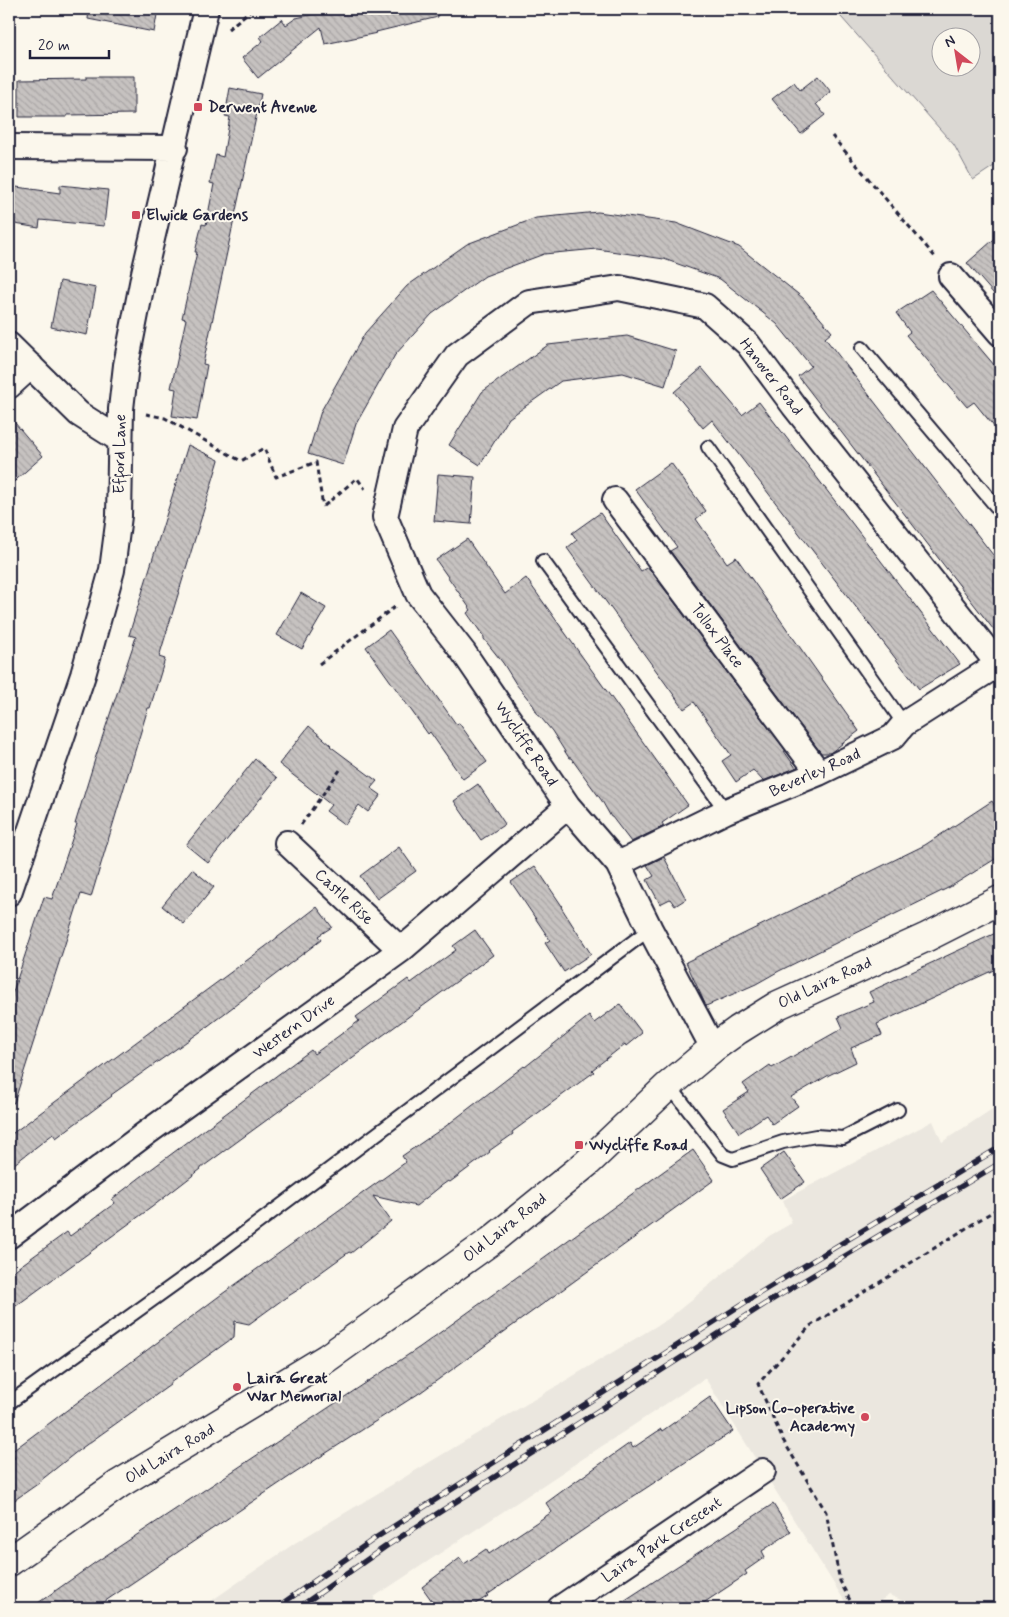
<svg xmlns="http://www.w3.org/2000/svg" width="1009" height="1617" viewBox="0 0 1009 1617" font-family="Mynerve,sans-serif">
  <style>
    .built { fill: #ebe7df }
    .green { fill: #dbd8d3; stroke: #7e7d87; fill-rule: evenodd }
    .building { fill: url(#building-back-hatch); stroke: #22223b }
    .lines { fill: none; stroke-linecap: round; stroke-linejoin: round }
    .lane-casing { stroke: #22223b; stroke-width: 16 }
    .street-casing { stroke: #22223b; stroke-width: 28 }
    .secondary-casing { stroke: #22223b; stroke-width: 31 }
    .path { stroke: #22223b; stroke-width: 3; stroke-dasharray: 5 4; stroke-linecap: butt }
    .lane { stroke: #fbf7ec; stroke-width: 12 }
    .street { stroke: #fbf7ec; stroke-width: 24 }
    .secondary { stroke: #fbf7ec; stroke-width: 28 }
    .rail-casing { stroke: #22223b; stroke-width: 5.5 }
    .rail { stroke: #fbf7ec; stroke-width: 4; stroke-dasharray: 11; stroke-linecap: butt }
    .poi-dot { fill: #d1495b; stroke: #fbf7ec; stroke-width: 2 }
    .labels { text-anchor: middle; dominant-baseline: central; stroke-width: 4; stroke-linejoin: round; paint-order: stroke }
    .poi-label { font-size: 16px; font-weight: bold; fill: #22223b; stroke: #fbf7ec; text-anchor: start }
    .street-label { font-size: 16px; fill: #22223b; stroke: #fbf7ec }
  </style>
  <defs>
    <pattern id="building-back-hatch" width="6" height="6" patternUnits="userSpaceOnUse" patternTransform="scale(1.25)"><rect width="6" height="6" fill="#c6c2c0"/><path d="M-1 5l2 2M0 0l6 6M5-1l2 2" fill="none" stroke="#aaa6a6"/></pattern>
  </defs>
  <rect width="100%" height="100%" fill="#fbf7ec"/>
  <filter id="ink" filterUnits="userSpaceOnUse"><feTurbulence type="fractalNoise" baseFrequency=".02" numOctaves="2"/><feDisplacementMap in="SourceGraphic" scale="10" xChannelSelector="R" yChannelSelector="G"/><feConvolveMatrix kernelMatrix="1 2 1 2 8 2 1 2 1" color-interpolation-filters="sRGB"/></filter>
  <g filter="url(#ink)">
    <path class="built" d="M 1000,1104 L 1000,1608 L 920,1608 L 889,1595 L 870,1608 L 849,1608 L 705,1378 L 374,1597 L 374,1608 L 201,1608 L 295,1543 L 668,1319 L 769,1236 L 792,1223 L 783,1200 L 933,1121 L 942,1142 Z"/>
    <path class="green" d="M 834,9 L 1000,9 L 1000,162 L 973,180 L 954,145 ZM 942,38 L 972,38 L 972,68 L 942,68 Z"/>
    <path class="building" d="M 89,9 L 158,9 L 154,32 L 88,19 Z
      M 337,9 L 437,9 L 438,17 L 376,32 L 377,33 L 325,44 L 321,27 L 258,78 L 242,58 L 263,41 L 260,37 L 282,19 L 286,25 L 296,18 Z
      M 818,76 L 831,92 L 816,104 L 825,115 L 801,134 L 772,99 L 794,82 L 800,90 Z
      M 86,77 L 134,77 L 134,114 L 67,115 L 67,117 L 19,117 L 19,80 L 86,79 Z
      M 230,88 L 261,94 L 203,364 L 207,365 L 197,420 L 172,416 L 176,389 L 171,388 L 186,319 L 182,318 L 197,252 L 195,252 L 202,224 L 206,225 L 214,184 L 210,183 L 216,155 L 223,157 L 230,117 L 225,116 Z
      M 60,185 L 108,190 L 104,226 L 40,220 L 39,228 L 9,223 L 9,186 L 60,193 Z
      M 598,212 L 676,223 L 739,247 L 803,298 L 832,332 L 825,338 L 1000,564 L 1000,638 L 798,376 L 811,366 L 777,324 L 720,279 L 664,259 L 597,249 L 544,254 L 485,276 L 432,314 L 395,355 L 356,424 L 343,465 L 308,454 L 321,411 L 365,333 L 407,286 L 467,244 L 536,218 Z
      M 1000,234 L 1000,301 L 967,263 Z
      M 60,281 L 96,288 L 87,335 L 51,327 Z
      M 931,290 L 1000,372 L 1000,434 L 974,402 L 967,407 L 906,335 L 910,332 L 896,313 Z
      M 627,336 L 676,351 L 665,386 L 623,373 L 561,381 L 509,418 L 480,465 L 449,445 L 482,392 L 548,345 Z
      M 702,368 L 742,415 L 759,402 L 960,664 L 919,689 L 712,420 L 703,428 L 674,392 Z
      M 9,416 L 43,456 L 9,486 Z
      M 188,445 L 219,460 L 159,657 L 165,659 L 150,708 L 148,708 L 91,897 L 81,894 L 14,1103 L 9,1102 L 9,1004 L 44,897 L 52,899 L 77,824 L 75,824 L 96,756 L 136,637 L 129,635 Z
      M 671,463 L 706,511 L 696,519 L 727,563 L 736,557 L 859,731 L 830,753 L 821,753 L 670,551 L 677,547 L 635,489 Z
      M 438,474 L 475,477 L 471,524 L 434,521 Z
      M 600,513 L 641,571 L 648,567 L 786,751 L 784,751 L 796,768 L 763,781 L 753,770 L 736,782 L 722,761 L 731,755 L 706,719 L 694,702 L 684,709 L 567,548 L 577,540 L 572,533 Z
      M 467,539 L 505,594 L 526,578 L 688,805 L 662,823 L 664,826 L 631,842 L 612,817 L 611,817 L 602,801 L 571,758 L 569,758 L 552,731 L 537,713 L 533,705 L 516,684 L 503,663 L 484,639 L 484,637 L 467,613 L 471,610 L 436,560 Z
      M 301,593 L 326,608 L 302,649 L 277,635 Z
      M 389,630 L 456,724 L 459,723 L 487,762 L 463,779 L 430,732 L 428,734 L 366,647 Z
      M 309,726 L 331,745 L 330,746 L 377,781 L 371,788 L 381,795 L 368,812 L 359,805 L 345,825 L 326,811 L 331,805 L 279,764 Z
      M 255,759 L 277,778 L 208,863 L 186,845 Z
      M 478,784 L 505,824 L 481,840 L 454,801 Z
      M 992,801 L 1000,814 L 1000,856 L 950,887 L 779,971 L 756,984 L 706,1006 L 686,962 L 925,845 Z
      M 399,847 L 416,871 L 377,899 L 360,876 Z
      M 664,857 L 686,899 L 675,906 L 670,899 L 660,904 L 647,880 L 654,876 L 647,865 Z
      M 535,866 L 562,906 L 561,907 L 591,954 L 564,972 L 545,943 L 550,940 L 511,882 Z
      M 192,869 L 214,887 L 184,924 L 162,906 Z
      M 317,907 L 332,927 L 318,936 L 321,940 L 200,1032 L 111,1095 L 112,1096 L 56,1138 L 53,1134 L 9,1168 L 9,1136 L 265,947 Z
      M 475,930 L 493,955 L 201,1168 L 201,1169 L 152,1207 L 9,1311 L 9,1274 L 67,1232 L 70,1236 L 115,1203 L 112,1199 L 142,1176 L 311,1050 L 314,1054 L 359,1021 L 356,1017 L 408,979 L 411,983 L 456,950 L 453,946 Z
      M 1000,931 L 1000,967 L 877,1024 L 882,1035 L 851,1048 L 856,1062 L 829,1075 L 791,1097 L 798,1106 L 772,1124 L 766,1115 L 739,1133 L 723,1109 L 749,1092 L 743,1084 L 770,1065 L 772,1068 L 843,1028 L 838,1017 L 874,1002 L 869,992 Z
      M 620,1004 L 642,1033 L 626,1046 L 625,1044 L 592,1070 L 594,1072 L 512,1132 L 513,1134 L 489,1151 L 490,1152 L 450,1182 L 448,1181 L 441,1186 L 416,1206 L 373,1196 L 391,1221 L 351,1253 L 349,1252 L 302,1286 L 301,1288 L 282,1300 L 249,1324 L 235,1321 L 234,1337 L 170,1383 L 170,1385 L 79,1450 L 40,1481 L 39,1483 L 9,1504 L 9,1462 L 15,1458 L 11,1452 L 218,1297 L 406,1162 L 402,1156 L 446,1126 L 524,1066 L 525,1067 L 589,1016 L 594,1023 Z
      M 693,1150 L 714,1180 L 421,1392 L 289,1477 L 95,1608 L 31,1608 L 96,1562 L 420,1347 Z
      M 784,1152 L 805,1182 L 780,1199 L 760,1169 Z
      M 710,1397 L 733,1431 L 611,1511 L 487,1595 L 488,1596 L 469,1608 L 437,1608 L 422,1587 L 460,1558 L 464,1564 L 486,1549 L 489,1554 L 552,1512 L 546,1503 L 565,1489 L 630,1443 L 633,1448 L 661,1429 L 662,1431 Z
      M 773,1504 L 791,1532 L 762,1551 L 765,1557 L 745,1571 L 747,1574 L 696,1608 L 613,1608 Z"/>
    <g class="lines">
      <g class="lane-casing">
        <path id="lane" d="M 862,348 L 1000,511
          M 708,447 L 904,724
          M 543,561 L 726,811
          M 669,1085 L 723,1155 L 733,1159 L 783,1142 L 816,1136 L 843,1138 L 898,1110
          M 9,1403 L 215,1255 L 650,929"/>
      </g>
      <g class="street-casing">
        <path id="street" d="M 9,147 L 175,148
          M 951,276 L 1000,333
          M 9,345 L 79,414 L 120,440
          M 9,386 L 31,366
          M 615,500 L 819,773
          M 287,843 L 401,950
          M 618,864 L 726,811 L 819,773 L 893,737 L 904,724 L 1000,663
          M 9,893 L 83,675 L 112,570 L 119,516 L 121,409 L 126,365 L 144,273 L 206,9
          M 713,1048 L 650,929 L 618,864 L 568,806 L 464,653 L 418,594 L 385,517 L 405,429 L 457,355 L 529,302 L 619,288 L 705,306 L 748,344 L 794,406 L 998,664
          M 9,1236 L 145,1134 L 401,950 L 568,806
          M 560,1608 L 763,1471"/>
      </g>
      <g class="secondary-casing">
        <path id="secondary" d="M 9,1562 L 119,1484 L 327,1358 L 491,1241 L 587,1163 L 669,1085 L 713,1048 L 738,1030 L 778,1005 L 927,937 L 1000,900"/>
      </g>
      <path class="path" d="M 228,29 L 252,9
        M 832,136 L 936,258
        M 146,414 L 165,418 L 241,461 L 264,448 L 276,477 L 316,462 L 323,507
        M 324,506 L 357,478 L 365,489
        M 319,664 L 396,606
        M 301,825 L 340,770
        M 854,1608 L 840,1581 L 826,1512 L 783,1440 L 758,1384 L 810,1326 L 1000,1207"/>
      <use href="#lane" class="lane"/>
      <use href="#street" class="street"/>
      <use href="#secondary" class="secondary"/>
      <g class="rail-casing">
        <path id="rail" d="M 276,1608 L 377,1537 L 758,1294 L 1000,1147
          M 298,1608 L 385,1547 L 765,1304 L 1000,1163"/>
      </g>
      <use href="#rail" class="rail"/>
    </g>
  </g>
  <g class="poi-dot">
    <rect x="193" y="102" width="10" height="10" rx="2.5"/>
    <rect x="131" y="210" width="10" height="10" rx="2.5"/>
    <rect x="574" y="1140" width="10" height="10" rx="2.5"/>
    <circle cx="237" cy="1387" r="5"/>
    <circle cx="865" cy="1417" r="5"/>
  </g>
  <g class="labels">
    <g class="poi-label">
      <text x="208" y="107">Derwent Avenue</text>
      <text x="146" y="215">Elwick Gardens</text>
      <text x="589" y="1145">Wycliffe Road</text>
      <text x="247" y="1378">Laira Great<tspan x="247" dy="18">War Memorial</tspan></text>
      <text x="855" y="1408" text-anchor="end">Lipson Co-operative<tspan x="855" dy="18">Academy</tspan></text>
    </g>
    <g class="street-label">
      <text transform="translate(771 377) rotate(52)">Hanover Road</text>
      <text transform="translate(120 454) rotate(-89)">Efford Lane</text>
      <text transform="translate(717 636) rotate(53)">Tollox Place</text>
      <text transform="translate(526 744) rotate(56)">Wycliffe Road</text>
      <text transform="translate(815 773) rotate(-24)">Beverley Road</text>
      <text transform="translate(344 897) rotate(43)">Castle Rise</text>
      <text transform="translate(825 983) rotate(-25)">Old Laira Road</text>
      <text transform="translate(294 1027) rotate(-36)">Western Drive</text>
      <text transform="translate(505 1228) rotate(-38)">Old Laira Road</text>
      <text transform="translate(170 1454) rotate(-31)">Old Laira Road</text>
      <text transform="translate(662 1540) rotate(-34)">Laira Park Crescent</text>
    </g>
  </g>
  <rect width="1009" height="1617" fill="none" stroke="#fbf7ec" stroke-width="30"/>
  <rect x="15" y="15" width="979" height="1587" fill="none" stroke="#22223b" stroke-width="2" filter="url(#ink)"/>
  <g transform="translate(956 52) rotate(329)"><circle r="24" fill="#fbf7ec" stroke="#a4a2a5"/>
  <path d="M0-4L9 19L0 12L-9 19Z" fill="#d1495b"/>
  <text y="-8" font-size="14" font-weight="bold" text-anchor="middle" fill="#22223b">N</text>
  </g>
  <path d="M30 50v8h79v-8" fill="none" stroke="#22223b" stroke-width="2.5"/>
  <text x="38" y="50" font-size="15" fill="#22223b" stroke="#fbf7ec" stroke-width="4" paint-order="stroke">20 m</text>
</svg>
